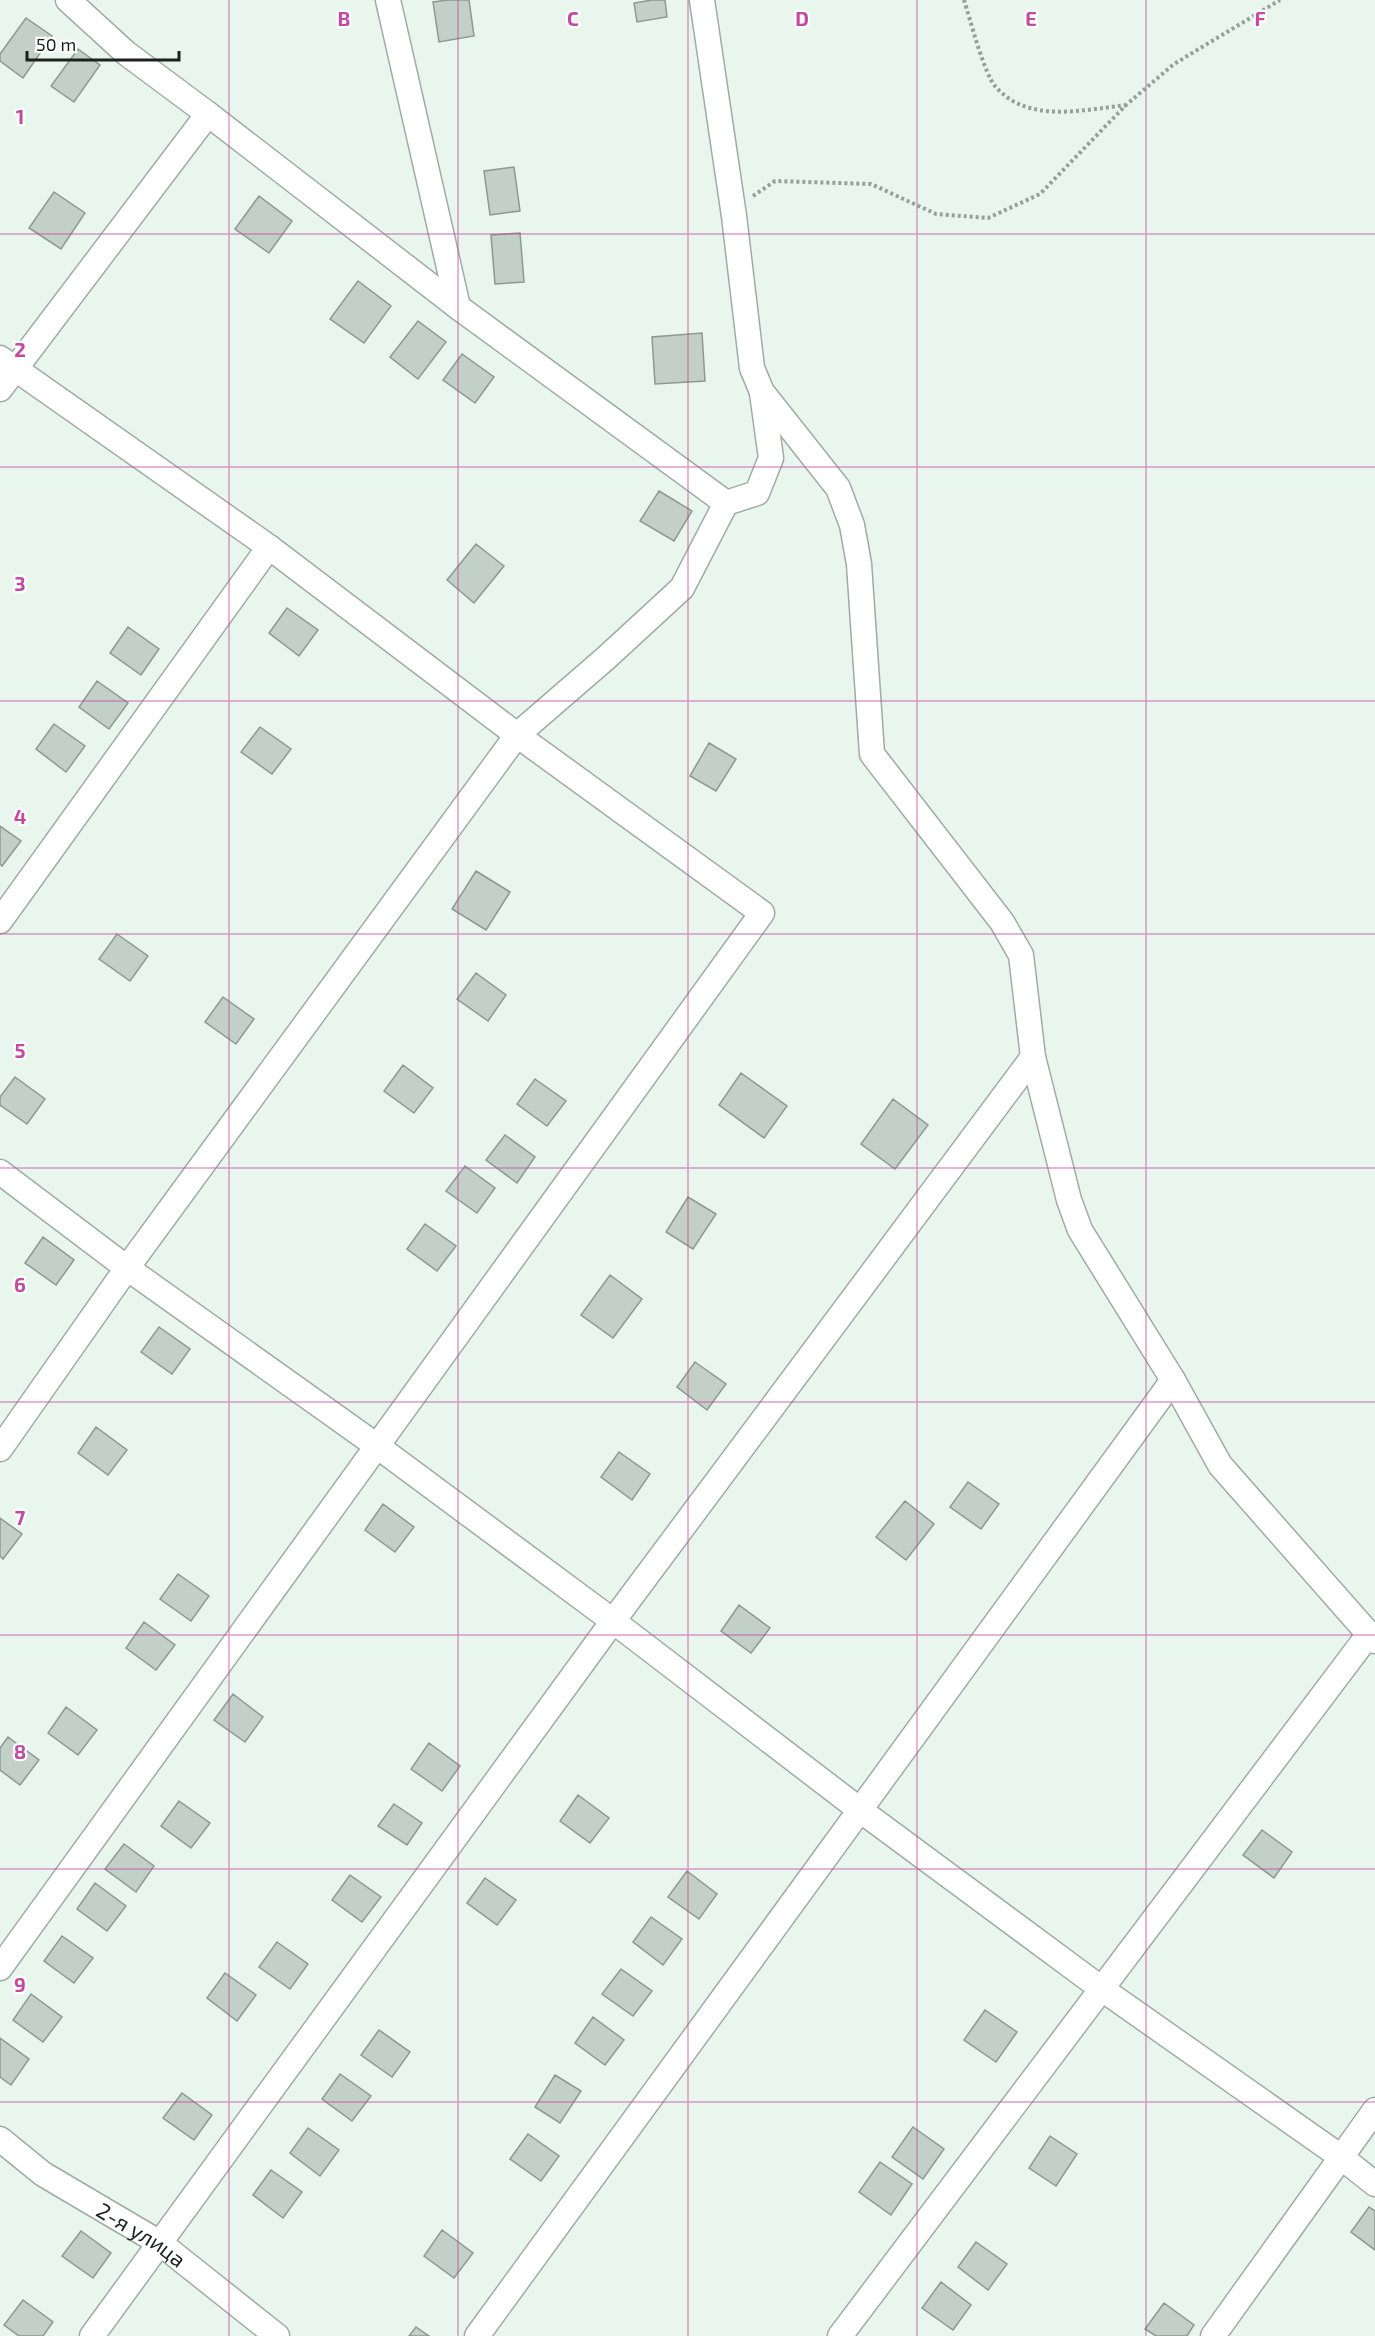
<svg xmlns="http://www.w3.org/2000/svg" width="1375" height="2336" viewBox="0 0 1375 2336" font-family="'Exo 2',sans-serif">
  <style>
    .building { fill: #c3d0c8; stroke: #8c9991; stroke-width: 1.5 }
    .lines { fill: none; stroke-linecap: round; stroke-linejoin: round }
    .minor-casing { stroke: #9faca4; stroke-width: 27 }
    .path { stroke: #96a09a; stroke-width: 4; stroke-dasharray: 3 3; stroke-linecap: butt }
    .minor { stroke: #fff; stroke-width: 24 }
    .grid { fill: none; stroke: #c24ba1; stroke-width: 1.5; stroke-opacity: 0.55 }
    .labels { text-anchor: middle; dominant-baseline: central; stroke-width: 4.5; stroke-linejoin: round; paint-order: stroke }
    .street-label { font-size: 22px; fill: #1c211e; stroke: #fff }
    .grid-label { font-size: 20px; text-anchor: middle; font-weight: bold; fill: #c24ba1; stroke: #fff; stroke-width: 4.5; stroke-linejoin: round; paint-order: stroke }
  </style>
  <rect width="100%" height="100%" fill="#e9f6ee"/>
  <path class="building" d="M 448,0 L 469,0 L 474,36 L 439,42 L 433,2 Z
    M 652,0 L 665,0 L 667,17 L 637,22 L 634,3 Z
    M 26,18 L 52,36 L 23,78 L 0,61 L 0,54 Z
    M 78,49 L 100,65 L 74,102 L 51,86 Z
    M 514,167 L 520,211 L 490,215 L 484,171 Z
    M 54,192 L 85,213 L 61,249 L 29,228 Z
    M 259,196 L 292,221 L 269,253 L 235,229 Z
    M 520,233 L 524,282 L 495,284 L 491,235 Z
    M 358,281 L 391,306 L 364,343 L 330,319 Z
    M 418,321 L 446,342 L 418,379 L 390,357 Z
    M 702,333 L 705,381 L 655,384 L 652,337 Z
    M 462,354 L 494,377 L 475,403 L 443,380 Z
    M 659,491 L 692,511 L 674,541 L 640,521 Z
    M 476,544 L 504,566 L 474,603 L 447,580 Z
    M 287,608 L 318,630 L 299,656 L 269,633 Z
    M 128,627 L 159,649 L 141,675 L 110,653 Z
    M 97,681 L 128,703 L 109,729 L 79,707 Z
    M 54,724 L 85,746 L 66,772 L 36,749 Z
    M 260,727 L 291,749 L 272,774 L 241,752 Z
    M 709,743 L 736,759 L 716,791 L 690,776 Z
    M 0,826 L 21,841 L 2,866 L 0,864 Z
    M 476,871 L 510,892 L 486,930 L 452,909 Z
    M 117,934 L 148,956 L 130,981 L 99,959 Z
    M 476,973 L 506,995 L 488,1021 L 457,999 Z
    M 223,997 L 254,1019 L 236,1044 L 205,1022 Z
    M 403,1065 L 433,1088 L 414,1113 L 384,1091 Z
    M 741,1073 L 787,1106 L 764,1138 L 719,1105 Z
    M 15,1077 L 45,1099 L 27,1124 L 0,1105 L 0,1097 Z
    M 535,1079 L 566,1101 L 547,1126 L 517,1104 Z
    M 893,1099 L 928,1125 L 895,1169 L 861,1144 Z
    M 505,1135 L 535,1157 L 517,1183 L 486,1160 Z
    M 465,1166 L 495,1188 L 477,1213 L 446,1191 Z
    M 688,1197 L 716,1214 L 693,1249 L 666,1232 Z
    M 425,1224 L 456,1246 L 437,1271 L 407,1249 Z
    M 43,1237 L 74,1260 L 56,1285 L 25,1263 Z
    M 610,1275 L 642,1299 L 613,1338 L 581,1315 Z
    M 159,1327 L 190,1349 L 172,1374 L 141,1352 Z
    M 695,1362 L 726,1384 L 707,1410 L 677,1387 Z
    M 96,1427 L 127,1450 L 108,1475 L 78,1453 Z
    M 619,1452 L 650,1474 L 632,1500 L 601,1477 Z
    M 968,1482 L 999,1504 L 981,1529 L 950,1507 Z
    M 905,1501 L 934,1524 L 906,1560 L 876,1537 Z
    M 383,1504 L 414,1527 L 395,1552 L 365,1530 Z
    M 0,1518 L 22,1534 L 3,1559 L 0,1556 Z
    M 178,1574 L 209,1596 L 191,1621 L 160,1599 Z
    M 739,1605 L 770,1628 L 751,1653 L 721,1631 Z
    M 144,1622 L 175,1645 L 156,1670 L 126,1648 Z
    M 233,1694 L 263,1717 L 245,1742 L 214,1720 Z
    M 66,1707 L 97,1730 L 78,1755 L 48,1733 Z
    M 8,1737 L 39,1760 L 20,1785 L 0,1770 L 0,1748 Z
    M 429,1743 L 460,1766 L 442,1791 L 411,1769 Z
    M 578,1795 L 609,1818 L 590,1843 L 560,1821 Z
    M 179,1801 L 210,1823 L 191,1848 L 161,1826 Z
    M 394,1804 L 422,1823 L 407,1845 L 378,1826 Z
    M 1262,1830 L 1292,1852 L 1274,1878 L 1243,1855 Z
    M 124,1844 L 154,1866 L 136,1892 L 105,1869 Z
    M 687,1871 L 717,1894 L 699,1919 L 668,1897 Z
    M 350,1875 L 381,1897 L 362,1922 L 332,1900 Z
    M 485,1878 L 516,1900 L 497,1925 L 467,1903 Z
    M 95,1883 L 126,1906 L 107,1931 L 77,1909 Z
    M 651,1917 L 682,1939 L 663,1965 L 633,1942 Z
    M 62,1936 L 93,1958 L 74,1983 L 44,1961 Z
    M 277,1942 L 308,1964 L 290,1989 L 259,1967 Z
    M 621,1969 L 652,1991 L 633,2016 L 602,1994 Z
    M 225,1973 L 256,1995 L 237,2021 L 207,1998 Z
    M 31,1994 L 62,2017 L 43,2042 L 13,2020 Z
    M 985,2010 L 1017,2032 L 996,2062 L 964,2040 Z
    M 593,2017 L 624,2040 L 605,2065 L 575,2043 Z
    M 379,2030 L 410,2052 L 392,2077 L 361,2055 Z
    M 0,2038 L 29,2059 L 11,2085 L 0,2077 Z
    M 340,2074 L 371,2096 L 352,2121 L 322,2099 Z
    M 555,2075 L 581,2091 L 560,2123 L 535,2107 Z
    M 182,2093 L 212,2115 L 194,2140 L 163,2118 Z
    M 913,2127 L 944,2149 L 923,2179 L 892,2157 Z
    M 308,2128 L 339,2150 L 320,2176 L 290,2153 Z
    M 528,2134 L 559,2156 L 541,2181 L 510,2159 Z
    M 1050,2136 L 1077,2154 L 1056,2186 L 1029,2168 Z
    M 880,2162 L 912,2184 L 891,2215 L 859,2192 Z
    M 271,2170 L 302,2192 L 283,2218 L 253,2195 Z
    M 1369,2207 L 1375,2211 L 1375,2250 L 1351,2232 Z
    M 442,2230 L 473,2253 L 454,2278 L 424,2256 Z
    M 81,2231 L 111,2253 L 93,2278 L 62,2256 Z
    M 976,2242 L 1007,2264 L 988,2290 L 958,2267 Z
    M 941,2282 L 971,2305 L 953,2330 L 922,2308 Z
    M 23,2300 L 53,2322 L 43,2336 L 19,2336 L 4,2325 Z
    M 1164,2303 L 1194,2325 L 1187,2336 L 1156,2336 L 1145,2329 Z
    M 416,2327 L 429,2336 L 409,2336 Z"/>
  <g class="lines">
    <g class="minor-casing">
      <g id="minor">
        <path d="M 388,0 L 458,307"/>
        <path d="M 702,0 L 734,216 L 752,368 L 762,392 L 838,488 L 852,525 L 859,564 L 872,754 L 1002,922 L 1021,955 L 1033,1057 L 1069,1200 L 1080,1230 L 1173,1380 L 1220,1465 L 1375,1641"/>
        <path d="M 208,114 L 458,307 L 726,503 L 757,493 L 771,458 L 762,393"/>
        <path d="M 0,358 L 269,547 L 517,735 L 762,913 L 0,1968"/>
        <path d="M 0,389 L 208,114 L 126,53 L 68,0"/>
        <path d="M 0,921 L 269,547"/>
        <path d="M 0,1172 L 127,1268 L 377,1446 L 613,1621 L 860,1810 L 1102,1989 L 1341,2157 L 1375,2184"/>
        <path d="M 0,1449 L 127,1268 L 517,735 L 606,658 L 682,588 L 726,503"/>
        <path id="s1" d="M 0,2139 L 43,2174 L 160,2243 L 277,2336"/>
        <path d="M 92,2336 L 613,1621 L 1033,1057"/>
        <path d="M 477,2336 L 1173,1380"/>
        <path d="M 840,2336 L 1369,1634"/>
        <path d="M 1213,2336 L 1375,2110"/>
      </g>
    </g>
    <path class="path" d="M 964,0 C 970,19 984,73 995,86 C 1027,124 1083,110 1126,105
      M 753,196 L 775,181 L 871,184 L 936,214 L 988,218 L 1040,194 L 1126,105 L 1174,64 L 1280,0"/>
    <use href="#minor" class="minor"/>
  </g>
  <path class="grid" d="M 229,0 L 229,2336M 458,0 L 458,2336M 688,0 L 688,2336M 917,0 L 917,2336M 1146,0 L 1146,2336M 0,234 L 1375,234M 0,467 L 1375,467M 0,701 L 1375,701M 0,934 L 1375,934M 0,1168 L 1375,1168M 0,1402 L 1375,1402M 0,1635 L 1375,1635M 0,1869 L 1375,1869M 0,2102 L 1375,2102"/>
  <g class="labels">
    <g class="street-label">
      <text stroke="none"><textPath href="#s1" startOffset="171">2-я улица</textPath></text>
    </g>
  </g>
  <g class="grid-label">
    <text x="344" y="26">B</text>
    <text x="573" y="26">C</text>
    <text x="802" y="26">D</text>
    <text x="1031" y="26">E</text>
    <text x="1260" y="26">F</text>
    <text x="20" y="124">1</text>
    <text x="20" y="357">2</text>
    <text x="20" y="591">3</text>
    <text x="20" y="824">4</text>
    <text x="20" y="1058">5</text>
    <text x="20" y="1292">6</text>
    <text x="20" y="1525">7</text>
    <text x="20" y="1759">8</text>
    <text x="20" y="1992">9</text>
  </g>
  <path d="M27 51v9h152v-9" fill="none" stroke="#1c211e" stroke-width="3"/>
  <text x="36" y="51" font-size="18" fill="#1c211e" stroke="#ffffff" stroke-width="4.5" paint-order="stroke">50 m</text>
</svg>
